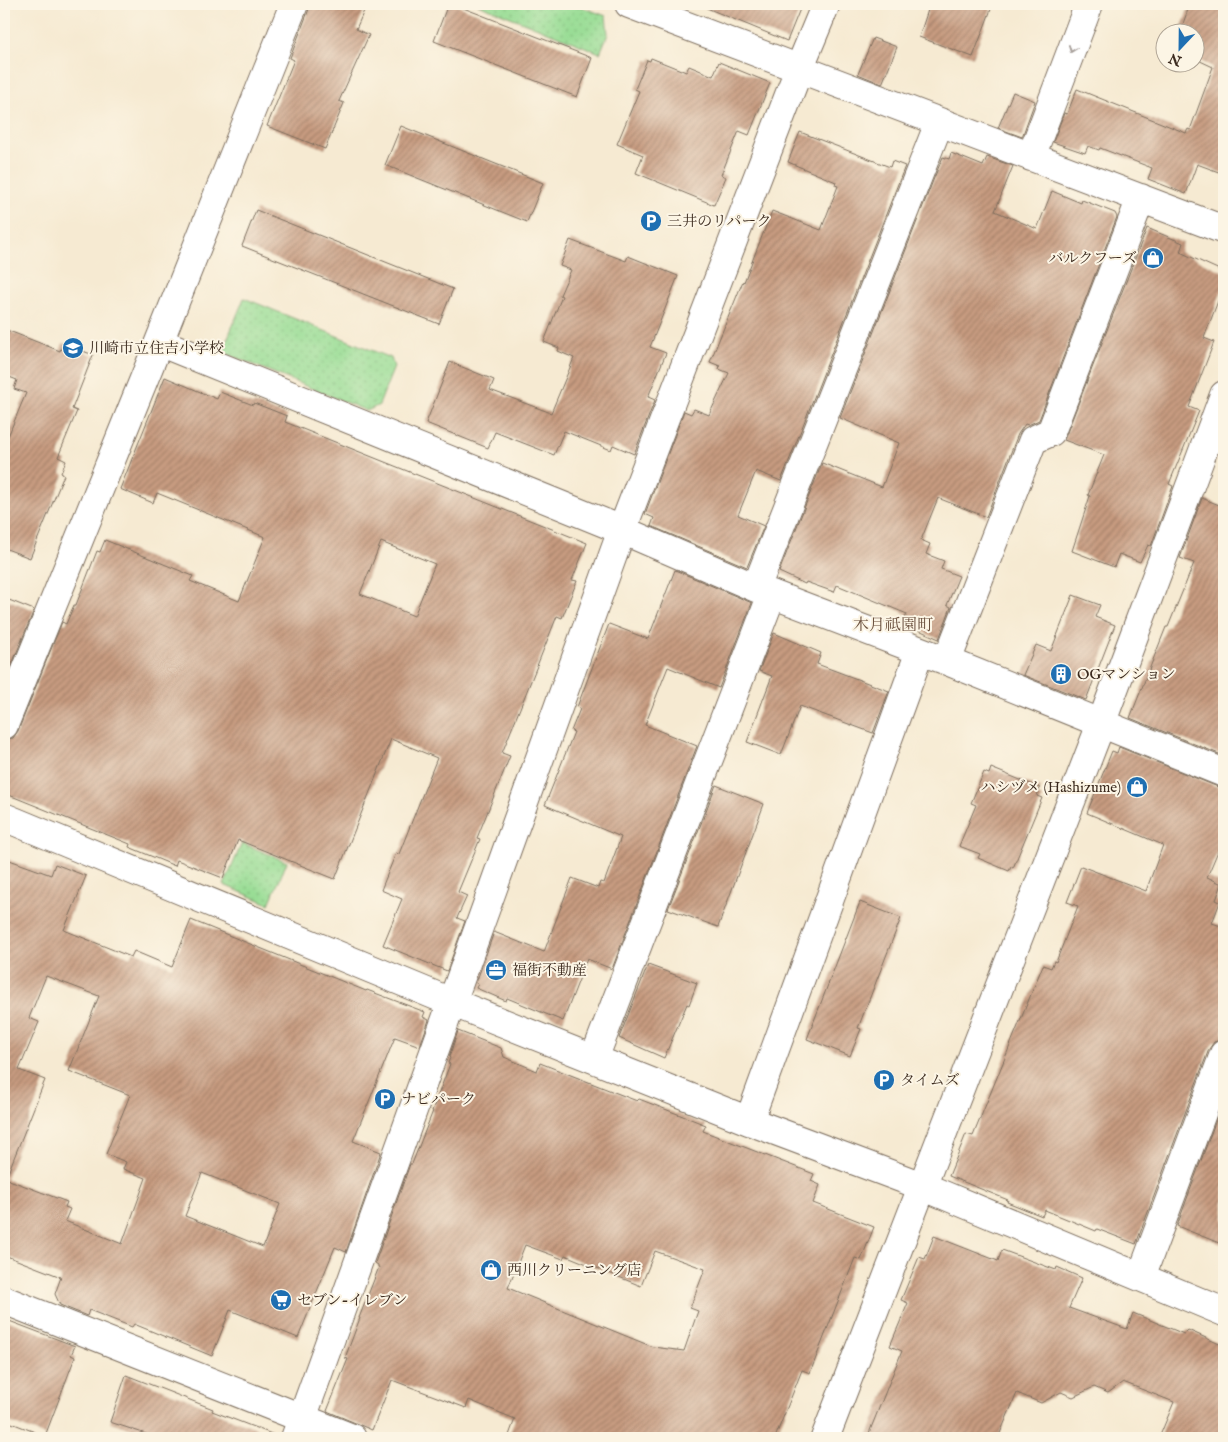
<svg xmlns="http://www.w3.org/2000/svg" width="1228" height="1442" viewBox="0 0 1228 1442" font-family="'IM FELL English','Noto Serif JP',serif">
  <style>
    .park { fill: url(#park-dots); stroke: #6a845a }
    .building { fill: url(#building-hatch); fill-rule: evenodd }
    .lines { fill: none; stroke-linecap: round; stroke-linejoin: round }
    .minor-casing { stroke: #7c6d5d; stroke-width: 30 }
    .minor { stroke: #fff; stroke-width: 28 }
    .oneway { stroke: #a79f9a }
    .labels { text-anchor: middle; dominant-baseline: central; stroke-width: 4; stroke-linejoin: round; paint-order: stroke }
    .poi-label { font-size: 15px; fill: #3b2a1e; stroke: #fcf5e5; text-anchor: start }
    .neighbourhood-label { font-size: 16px; fill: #6c5240; stroke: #fcf5e5 }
  </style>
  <defs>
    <pattern id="park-dots" width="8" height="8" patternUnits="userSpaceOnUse" patternTransform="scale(1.25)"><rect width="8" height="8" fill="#99dd95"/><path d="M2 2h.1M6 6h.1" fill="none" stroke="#85be80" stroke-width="1.8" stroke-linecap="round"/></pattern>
    <pattern id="building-hatch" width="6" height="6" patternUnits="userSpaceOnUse" patternTransform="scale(1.25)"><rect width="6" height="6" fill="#c79b80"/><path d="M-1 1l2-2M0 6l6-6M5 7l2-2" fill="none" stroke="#a37f68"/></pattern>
  </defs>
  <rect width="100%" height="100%" fill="#fcf5e5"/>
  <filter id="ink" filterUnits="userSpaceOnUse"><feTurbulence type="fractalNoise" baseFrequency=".02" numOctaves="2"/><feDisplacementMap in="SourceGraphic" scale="10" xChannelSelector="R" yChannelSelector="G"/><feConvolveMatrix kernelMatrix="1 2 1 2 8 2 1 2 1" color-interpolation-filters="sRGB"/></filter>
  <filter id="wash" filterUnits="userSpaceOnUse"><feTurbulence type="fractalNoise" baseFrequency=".0096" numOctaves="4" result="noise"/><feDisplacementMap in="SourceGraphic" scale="20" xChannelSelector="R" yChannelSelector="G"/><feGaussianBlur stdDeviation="1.12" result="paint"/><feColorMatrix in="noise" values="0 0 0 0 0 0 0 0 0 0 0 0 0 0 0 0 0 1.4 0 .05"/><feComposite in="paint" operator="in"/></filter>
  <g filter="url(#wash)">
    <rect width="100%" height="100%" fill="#f6ead2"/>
    <path class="park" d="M 478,4 L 574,4 L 606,16 L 608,34 L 600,53 Z
      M 244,298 L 391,358 L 394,367 L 379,405 L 367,411 L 222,352 Z
      M 242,843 L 287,862 L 269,904 L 224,885 Z"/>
    <g id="blocks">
      <path class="building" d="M 311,4 L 367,4 L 356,29 L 369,35 L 339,101 L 344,103 L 325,149 L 267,126 L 294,60 L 290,58 Z
        M 448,4 L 453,4 L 592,58 L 577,97 L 434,41 Z
        M 697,4 L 802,4 L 787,41 Z
        M 930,4 L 993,4 L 973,57 L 919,37 Z
        M 1190,4 L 1224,4 L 1224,174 L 1197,164 L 1186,194 L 1148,179 L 1152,168 L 1100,148 L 1099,150 L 1088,146 L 1085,153 L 1053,142 L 1064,113 L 1067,114 L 1077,89 L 1186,133 L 1188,129 L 1190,130 L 1213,67 L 1196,59 L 1196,32 L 1180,32 Z
        M 873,38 L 897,47 L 882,84 L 858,74 Z
        M 651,58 L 686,72 L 689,66 L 713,76 L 719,62 L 770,83 L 749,135 L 739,131 L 721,175 L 726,177 L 714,205 L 636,173 L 643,155 L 617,144 L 639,91 L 635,89 L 647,60 L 650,61 Z
        M 1013,92 L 1035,101 L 1022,137 L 998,128 Z
        M 401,126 L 543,183 L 527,222 L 385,165 Z
        M 800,132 L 890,167 L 892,161 L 905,166 L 781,481 L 756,471 L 738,515 L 764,526 L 747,567 L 651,526 L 654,518 L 645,514 L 684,411 L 691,414 L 694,409 L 709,415 L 729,373 L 719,369 L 720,366 L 710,362 L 743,281 L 744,282 L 772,211 L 821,230 L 838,186 L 835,185 L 836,182 L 788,162 Z
        M 951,153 L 983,166 L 987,157 L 1013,166 L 995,211 L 1037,229 L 1052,191 L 1081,203 L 1082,200 L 1115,213 L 1117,217 L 1039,420 L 1028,425 L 1025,424 L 1018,434 L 986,517 L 938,498 L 921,540 L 930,544 L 926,554 L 944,561 L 941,569 L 959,576 L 947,605 L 951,607 L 939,639 L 903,623 L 907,614 L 837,585 L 834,592 L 806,582 L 805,584 L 779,572 L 822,463 L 882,487 L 899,443 L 840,418 L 934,178 L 943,157 L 949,159 Z
        M 256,210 L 453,289 L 439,324 L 242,246 Z
        M 1147,228 L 1183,243 L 1180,252 L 1224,272 L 1224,285 L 1204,338 L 1214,342 L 1189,407 L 1199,411 L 1169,484 L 1173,486 L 1151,546 L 1148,545 L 1140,562 L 1119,554 L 1114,567 L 1072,551 L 1090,496 L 1088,495 L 1104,455 L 1064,440 Z
        M 570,240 L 626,261 L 628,256 L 678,276 L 650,347 L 666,353 L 648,397 L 655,400 L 634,454 L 613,445 L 611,450 L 564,431 L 554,455 L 495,432 L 488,448 L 426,423 L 450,362 L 494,380 L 490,390 L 551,413 L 574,358 L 558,351 L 559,348 L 544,342 L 562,296 L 560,295 L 571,270 L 560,266 Z
        M 4,329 L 60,351 L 63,343 L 93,355 L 72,409 L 77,411 L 58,457 L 66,461 L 61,473 L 64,475 L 30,558 L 4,548 L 4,446 L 26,393 L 14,389 L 17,380 L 4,375 Z
        M 165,377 L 217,399 L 220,392 L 253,405 L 254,403 L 287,416 L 285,422 L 587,543 L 572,580 L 577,581 L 562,618 L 557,616 L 502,753 L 510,756 L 477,838 L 480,839 L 458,892 L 467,896 L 457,918 L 465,921 L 447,971 L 383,945 L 402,899 L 381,890 L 396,853 L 399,854 L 437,758 L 391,739 L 335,879 L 238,840 L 223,878 L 177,860 L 175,866 L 129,847 L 130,844 L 4,793 L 4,740 L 13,738 L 18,731 L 62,622 L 66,624 L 74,605 L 76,605 L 97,551 L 100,552 L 105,540 L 193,576 L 190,581 L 239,601 L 265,537 L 157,493 L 153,503 L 120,489 ZM 381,542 L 435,564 L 414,616 L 360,594 Z
        M 1202,498 L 1224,507 L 1224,756 L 1130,718 L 1166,627 L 1168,627 L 1194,563 L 1180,558 Z
        M 675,570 L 752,603 L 719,688 L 668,667 L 645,725 L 697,746 L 612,969 L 587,959 L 563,1021 L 507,998 L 506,1001 L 476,988 L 478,984 L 476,983 L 494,932 L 544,952 L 572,878 L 598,888 L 600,882 L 604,883 L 621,837 L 545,805 L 574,732 L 571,731 L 580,709 L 577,707 L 609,624 L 648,639 Z
        M 1073,595 L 1100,605 L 1095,617 L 1115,625 L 1086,700 L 1023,675 L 1036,645 L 1051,651 Z
        M 4,598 L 34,610 L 4,684 Z
        M 774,633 L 821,653 L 817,664 L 889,691 L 873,733 L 800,706 L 781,755 L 747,742 L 772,676 L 759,671 Z
        M 1119,747 L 1218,787 L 1224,788 L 1224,837 L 1207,877 L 1222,884 L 1216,900 L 1220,902 L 1212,923 L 1224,927 L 1224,1039 L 1214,1042 L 1209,1049 L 1136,1244 L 1097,1229 L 1096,1231 L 1045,1210 L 1042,1216 L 1007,1202 L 1008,1200 L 949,1176 L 966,1134 L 973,1136 L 1043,965 L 1051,968 L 1054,961 L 1056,962 L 1078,906 L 1067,902 L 1081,866 L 1146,891 L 1163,845 L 1087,813 L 1112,751 L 1117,753 Z
        M 991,768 L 1040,788 L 1037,796 L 1042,798 L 1013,868 L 1011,867 L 1009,871 L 978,858 L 980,854 L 959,846 L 976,805 L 971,803 L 984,772 L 989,774 Z
        M 716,785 L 764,804 L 718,927 L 668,909 Z
        M 4,858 L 51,875 L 55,864 L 86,876 L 64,930 L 131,957 L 134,951 L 172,967 L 191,920 L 366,991 L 367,990 L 425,1012 L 423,1017 L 429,1020 L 420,1046 L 395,1037 L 353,1141 L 381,1152 L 346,1252 L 335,1247 L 298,1338 L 230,1310 L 212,1356 L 134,1324 L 132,1327 L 89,1310 L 87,1316 L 60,1305 L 55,1294 L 61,1277 L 4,1255 L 4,1178 L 67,1202 L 65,1207 L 70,1209 L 65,1221 L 122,1244 L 146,1178 L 123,1169 L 126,1162 L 106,1154 L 130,1095 L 69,1071 L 99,996 L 46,976 L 29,1018 L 39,1022 L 19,1070 L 45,1080 L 6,1178 L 4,1177 ZM 202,1173 L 280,1204 L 263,1247 L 185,1216 Z
        M 860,902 L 901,918 L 858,1028 L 861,1029 L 850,1056 L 807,1039 Z
        M 648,965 L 697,983 L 689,1005 L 687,1004 L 664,1058 L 619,1038 Z
        M 458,1031 L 501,1048 L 504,1057 L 537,1071 L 540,1063 L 637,1101 L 639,1099 L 706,1125 L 703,1131 L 814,1174 L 811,1181 L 820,1185 L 813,1203 L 874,1227 L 861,1260 L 855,1258 L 810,1373 L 802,1370 L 775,1438 L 508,1438 L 515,1419 L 469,1400 L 466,1408 L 392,1380 L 372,1430 L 327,1411 L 348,1359 L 345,1358 L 360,1318 L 359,1318 L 379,1267 L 378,1267 L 378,1265 L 375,1263 L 410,1164 L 412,1164 L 433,1111 L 432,1111 L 450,1064 L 448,1063 L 450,1058 L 449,1057 ZM 525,1245 L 563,1259 L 565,1255 L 641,1286 L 655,1251 L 705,1269 L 690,1308 L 698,1311 L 684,1351 L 653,1347 L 508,1288 Z
        M 1224,1098 L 1224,1245 L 1177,1226 Z
        M 934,1236 L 998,1261 L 1002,1250 L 1056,1270 L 1057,1267 L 1082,1278 L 1069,1308 L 1127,1329 L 1133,1313 L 1184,1334 L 1188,1330 L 1224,1346 L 1224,1438 L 1159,1438 L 1174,1402 L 1123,1382 L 1108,1393 L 1094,1387 L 1073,1397 L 1061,1392 L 1041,1403 L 1017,1393 L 998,1438 L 867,1438 L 902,1351 L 890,1346 L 908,1303 L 901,1300 L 919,1257 L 925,1259 Z
        M 4,1319 L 75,1346 L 71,1355 L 75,1357 L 45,1436 L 4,1420 Z
        M 126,1375 L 213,1409 L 212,1411 L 277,1436 L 277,1438 L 158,1438 L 110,1422 Z"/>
    </g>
  </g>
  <g filter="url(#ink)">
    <use href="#blocks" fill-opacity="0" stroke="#7c6d5d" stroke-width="1"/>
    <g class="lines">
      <g class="minor-casing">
        <path id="minor" d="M 629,4 L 1224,230
          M 1031,157 L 1089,4
          M 159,342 L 622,530 L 756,588 L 947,661 L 1224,773
          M 756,588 L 939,123
          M 947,661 L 1033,440 L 1051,432 L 1141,198
          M 4,725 L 159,342 L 294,4
          M 4,817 L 451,1002 L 749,1121 L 922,1186 L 1224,1312
          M 594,1059 L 772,594
          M 749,1121 L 920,651
          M 1141,1277 L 1224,1054
          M 4,1300 L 352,1438
          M 295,1438 L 622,530 L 799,69 L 826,4
          M 825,1438 L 1101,724 L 1224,395"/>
      </g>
      <use href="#minor" class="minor"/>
    </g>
    <defs><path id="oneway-chevron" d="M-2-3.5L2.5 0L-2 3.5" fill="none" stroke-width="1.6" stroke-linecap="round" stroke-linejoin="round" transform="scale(1.25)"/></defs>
    <use class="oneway" href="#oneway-chevron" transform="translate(1072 49) rotate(111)"/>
  </g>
  <defs>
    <g id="parking-disc" transform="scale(1.125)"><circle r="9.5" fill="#1f6fb2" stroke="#fcf5e5"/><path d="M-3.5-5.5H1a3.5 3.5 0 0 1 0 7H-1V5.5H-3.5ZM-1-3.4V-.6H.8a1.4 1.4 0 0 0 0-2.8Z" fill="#fff"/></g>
    <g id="shop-disc" transform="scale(1.125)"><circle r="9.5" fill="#1f6fb2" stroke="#fcf5e5"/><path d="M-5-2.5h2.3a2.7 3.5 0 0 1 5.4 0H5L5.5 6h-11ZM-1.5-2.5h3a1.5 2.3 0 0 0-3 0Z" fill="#fff"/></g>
    <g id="school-disc" transform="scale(1.125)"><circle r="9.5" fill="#1f6fb2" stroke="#fcf5e5"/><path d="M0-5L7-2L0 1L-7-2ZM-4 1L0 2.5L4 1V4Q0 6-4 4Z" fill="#fff"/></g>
    <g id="building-disc" transform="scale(1.125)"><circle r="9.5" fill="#1f6fb2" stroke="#fcf5e5"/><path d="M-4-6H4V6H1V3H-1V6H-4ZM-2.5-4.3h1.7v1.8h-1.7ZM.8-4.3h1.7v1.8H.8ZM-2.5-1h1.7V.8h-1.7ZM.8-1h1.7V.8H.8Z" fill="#fff"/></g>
    <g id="office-disc" transform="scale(1.125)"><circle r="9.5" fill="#1f6fb2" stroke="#fcf5e5"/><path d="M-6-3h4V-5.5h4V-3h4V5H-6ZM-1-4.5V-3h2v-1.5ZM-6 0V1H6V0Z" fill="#fff"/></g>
    <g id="supermarket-disc" transform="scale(1.125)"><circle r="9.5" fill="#1f6fb2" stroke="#fcf5e5"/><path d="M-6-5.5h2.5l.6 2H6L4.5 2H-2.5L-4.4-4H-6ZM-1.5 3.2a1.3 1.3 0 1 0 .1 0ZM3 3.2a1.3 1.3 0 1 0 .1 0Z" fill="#fff"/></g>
  </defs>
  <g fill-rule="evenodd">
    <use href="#parking-disc" x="651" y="221"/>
    <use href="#shop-disc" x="1153" y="258"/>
    <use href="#school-disc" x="73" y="348"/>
    <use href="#building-disc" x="1061" y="674"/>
    <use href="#shop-disc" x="1137" y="787"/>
    <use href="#office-disc" x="496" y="970"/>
    <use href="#parking-disc" x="884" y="1080"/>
    <use href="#parking-disc" x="385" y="1099"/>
    <use href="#shop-disc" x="491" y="1270"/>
    <use href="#supermarket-disc" x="281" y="1300"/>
  </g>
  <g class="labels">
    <g class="poi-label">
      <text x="667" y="221">三井のリパーク</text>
      <text x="1137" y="258" text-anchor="end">バルクフーズ</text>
      <text x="89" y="348">川崎市立住吉小学校</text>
      <text x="1077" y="674">OGマンション</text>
      <text x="1121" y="787" text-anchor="end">ハシヅメ (Hashizume)</text>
      <text x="512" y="970">福街不動産</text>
      <text x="900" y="1080">タイムズ</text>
      <text x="401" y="1099">ナビパーク</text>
      <text x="507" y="1270">西川クリーニング店</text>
      <text x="297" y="1300">セブン-イレブン</text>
    </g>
    <g class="neighbourhood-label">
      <text x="893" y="626">木月祗園町</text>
    </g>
  </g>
  <rect width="1228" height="1442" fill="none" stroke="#fcf5e5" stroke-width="20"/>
  <g transform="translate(1180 48) rotate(202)"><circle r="24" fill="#fcf5e5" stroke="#afa495"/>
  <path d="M0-4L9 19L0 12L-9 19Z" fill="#1f6fb2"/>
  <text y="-8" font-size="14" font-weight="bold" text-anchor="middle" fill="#3b2a1e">N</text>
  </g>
</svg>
